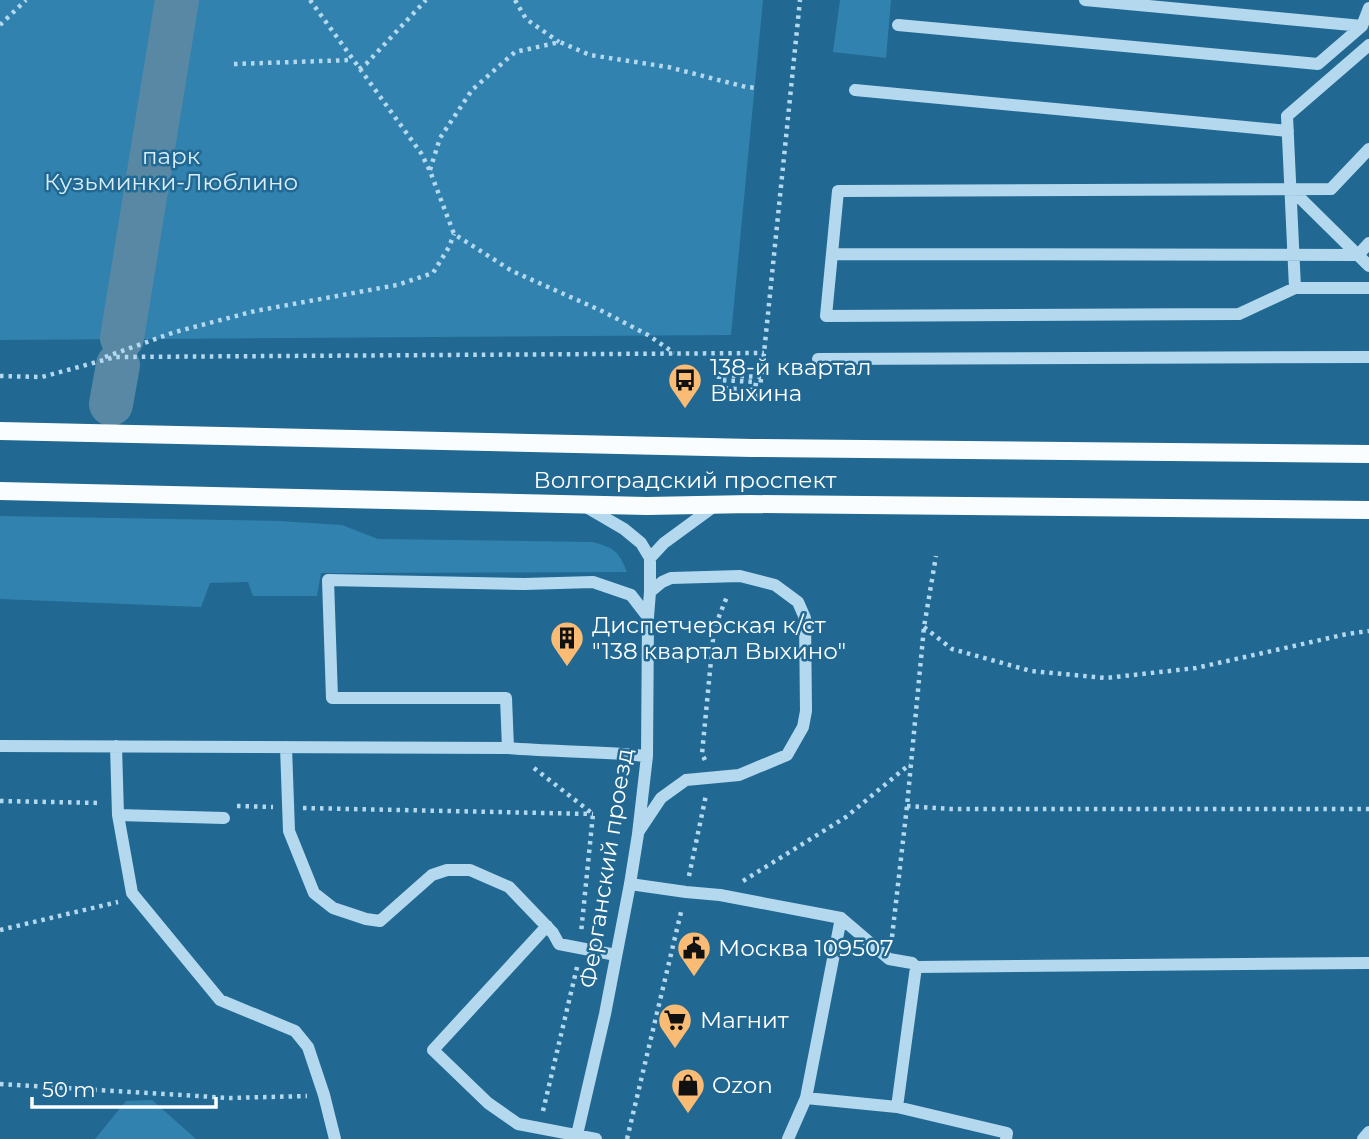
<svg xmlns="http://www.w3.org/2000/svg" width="1369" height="1139" viewBox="0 0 1369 1139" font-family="Montserrat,sans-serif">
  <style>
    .green { fill: #3182af }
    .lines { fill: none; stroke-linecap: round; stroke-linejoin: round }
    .river { stroke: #5888a4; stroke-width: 44 }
    .path { stroke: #b4d9ee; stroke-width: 4.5; stroke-dasharray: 3.5 5; stroke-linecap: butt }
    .minor { stroke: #b4d9ee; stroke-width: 12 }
    .major { stroke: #fafdff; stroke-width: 18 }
    .labels { text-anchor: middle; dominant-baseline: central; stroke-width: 5; stroke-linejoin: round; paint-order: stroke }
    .park-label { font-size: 23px; fill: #d9eefa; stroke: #216893 }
    .poi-label { font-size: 23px; fill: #fff; stroke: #216893; text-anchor: start }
    .street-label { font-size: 23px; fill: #fff; stroke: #216893 }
  </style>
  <rect width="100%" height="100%" fill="#216893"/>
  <path class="green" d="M 0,0 L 763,0 L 731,335 L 0,340 Z
    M 840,0 L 891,0 L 886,58 L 833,52 Z
    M 0,516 L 279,521 L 342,525 L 378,539 L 593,542 C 614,548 619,551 627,572 L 321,573 L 317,596 L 253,596 L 248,582 L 210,583 L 201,607 L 0,599 Z
    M 152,1100 L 196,1139 L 95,1139 L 126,1101 Z"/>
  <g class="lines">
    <path class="river" d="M 122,338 L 177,0
      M 111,404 L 118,365"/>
    <path class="path" d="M 310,0 L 421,153 L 430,171 L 454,234 L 512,271 L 602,311 L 648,335 L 674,353
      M 515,0 L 526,19 L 559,42
      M 0,25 L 26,0
      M 234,64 L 351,60
      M 359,69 L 366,64 L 426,0
      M 430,170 L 440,138 L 472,90 L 515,52 L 560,42 L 590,55 L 668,67 L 746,87 L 758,88
      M 105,357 L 175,332 L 255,311 L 397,285 L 433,273 L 449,247 L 454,234
      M 0,376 L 42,377 L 115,357 L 764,353
      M 761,377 L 719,375 L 719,380 L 756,382 L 755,390 L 720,388 L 719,394 L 759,396 L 764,353 L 800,0
      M 924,627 L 952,649 L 1031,671 L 1106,678 L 1196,668 L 1347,634 L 1369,631
      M 705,760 L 702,754 L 714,629 L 728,594
      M 534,768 L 593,814 L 581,933
      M 0,801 L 102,803
      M 237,806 L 273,807
      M 907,806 L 951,809 L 1369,809
      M 303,808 L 593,814
      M 689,876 L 706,795
      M 743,881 L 846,817 L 910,764
      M 0,930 L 118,902
      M 892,937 L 907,806 L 924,627 L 936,556
      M 0,1084 L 230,1098 L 307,1096
      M 543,1111 L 578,963
      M 627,1139 L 682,908"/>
    <path class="minor" d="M 1085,0 L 1362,26
      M 898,25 L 1318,64 L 1362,26 L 1369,8
      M 855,90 L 1288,131
      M 1369,149 L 1331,189 L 838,191 L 826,316 L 1239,314 L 1295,288 L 1369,288
      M 1291,189 L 1369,266
      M 832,254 L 1358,255 L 1369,243
      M 1295,288 L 1287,116 L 1369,45
      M 818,359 L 1369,357
      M 583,505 L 624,529 L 641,543 L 650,558
      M 650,558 L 664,543 L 716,505
      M 0,746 L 508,748 C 554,752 601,751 647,756
      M 116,746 L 118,815 L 224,818
      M 286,747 L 289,831 L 314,893 L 333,908 L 366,919 L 380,921 L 432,875 L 447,870 L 470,870 L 509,887 L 553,933 L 559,944 L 616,955
      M 508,748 L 506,698 L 332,698 L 328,580 L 524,584 L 593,582 L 631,595 L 648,617
      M 118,815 L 132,893 L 220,1000 L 295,1031 L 308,1047 L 324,1095 L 335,1139
      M 639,831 L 661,798 L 686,780 L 739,775 L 787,755 L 803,727 L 806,711 L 805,618 L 798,602 L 775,585 L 740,576 L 671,578 L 662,582 L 650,592
      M 630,884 L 686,892 L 720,895 L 841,918 L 889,959 L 912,963 L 916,967 L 1369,963
      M 547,926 L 433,1050 L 488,1103 L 518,1124 L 596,1139
      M 806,1098 L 841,918
      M 897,1107 L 916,967
      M 576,1139 L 605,1014 L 630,884 L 638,834 L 647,756 L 648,617 L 650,592 L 650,558
      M 788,1139 L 806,1098 L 897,1107 L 1007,1133 L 1006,1139
      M 1363,1139 L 1369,1132"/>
    <path class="major" d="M 0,431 L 752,448 L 1369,454
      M 0,491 L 647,506 L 750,504 L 1369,510"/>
  </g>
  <defs>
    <g id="bus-pin" transform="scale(1.75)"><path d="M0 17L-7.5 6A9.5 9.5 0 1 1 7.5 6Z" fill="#fabb75" stroke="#216893"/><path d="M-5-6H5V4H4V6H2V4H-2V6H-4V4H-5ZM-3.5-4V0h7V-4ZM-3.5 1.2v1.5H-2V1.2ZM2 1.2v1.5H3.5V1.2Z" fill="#111"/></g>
    <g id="building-pin" transform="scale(1.75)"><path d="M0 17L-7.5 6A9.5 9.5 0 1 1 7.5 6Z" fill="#fabb75" stroke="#216893"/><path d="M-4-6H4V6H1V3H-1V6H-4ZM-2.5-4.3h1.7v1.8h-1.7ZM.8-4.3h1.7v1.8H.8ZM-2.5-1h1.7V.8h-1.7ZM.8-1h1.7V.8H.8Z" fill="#111"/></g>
    <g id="civic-pin" transform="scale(1.75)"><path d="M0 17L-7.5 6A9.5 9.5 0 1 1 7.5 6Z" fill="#fabb75" stroke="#216893"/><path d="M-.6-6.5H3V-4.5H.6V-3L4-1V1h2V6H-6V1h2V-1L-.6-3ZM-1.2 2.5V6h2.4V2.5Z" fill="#111"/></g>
    <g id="supermarket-pin" transform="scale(1.75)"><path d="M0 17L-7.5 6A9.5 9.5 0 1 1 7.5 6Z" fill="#fabb75" stroke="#216893"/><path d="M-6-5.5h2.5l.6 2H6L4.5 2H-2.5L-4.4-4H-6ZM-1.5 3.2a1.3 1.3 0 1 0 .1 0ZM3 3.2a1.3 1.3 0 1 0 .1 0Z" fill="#111"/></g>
    <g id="shop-pin" transform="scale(1.75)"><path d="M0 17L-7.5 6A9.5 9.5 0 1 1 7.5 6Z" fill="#fabb75" stroke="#216893"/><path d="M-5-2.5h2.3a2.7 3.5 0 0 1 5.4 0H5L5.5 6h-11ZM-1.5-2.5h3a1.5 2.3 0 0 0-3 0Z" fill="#111"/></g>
  </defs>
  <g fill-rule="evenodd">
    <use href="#bus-pin" x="685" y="380"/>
    <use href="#building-pin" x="567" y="638"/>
    <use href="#civic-pin" x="694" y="948"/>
    <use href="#supermarket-pin" x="675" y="1020"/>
    <use href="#shop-pin" x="688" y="1085"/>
  </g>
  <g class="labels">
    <g class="park-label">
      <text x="171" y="156">парк<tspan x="171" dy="26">Кузьминки-Люблино</tspan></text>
    </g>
    <g class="poi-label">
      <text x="710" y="367">138-й квартал<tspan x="710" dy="26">Выхина</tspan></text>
      <text x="592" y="625">Диспетчерская к/ст<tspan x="592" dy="26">"138 квартал Выхино"</tspan></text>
      <text x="718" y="948">Москва 109507</text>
      <text x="700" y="1020">Магнит</text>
      <text x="712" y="1085">Ozon</text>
    </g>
    <g class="street-label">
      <text x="685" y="480">Волгоградский проспект</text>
      <text transform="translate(606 868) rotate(-81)">Ферганский проезд</text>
    </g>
  </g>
  <path d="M32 1097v10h184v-10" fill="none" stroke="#ffffff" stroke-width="3.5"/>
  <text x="42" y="1097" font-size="21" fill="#ffffff" stroke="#216893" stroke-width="5" paint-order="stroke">50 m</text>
</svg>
